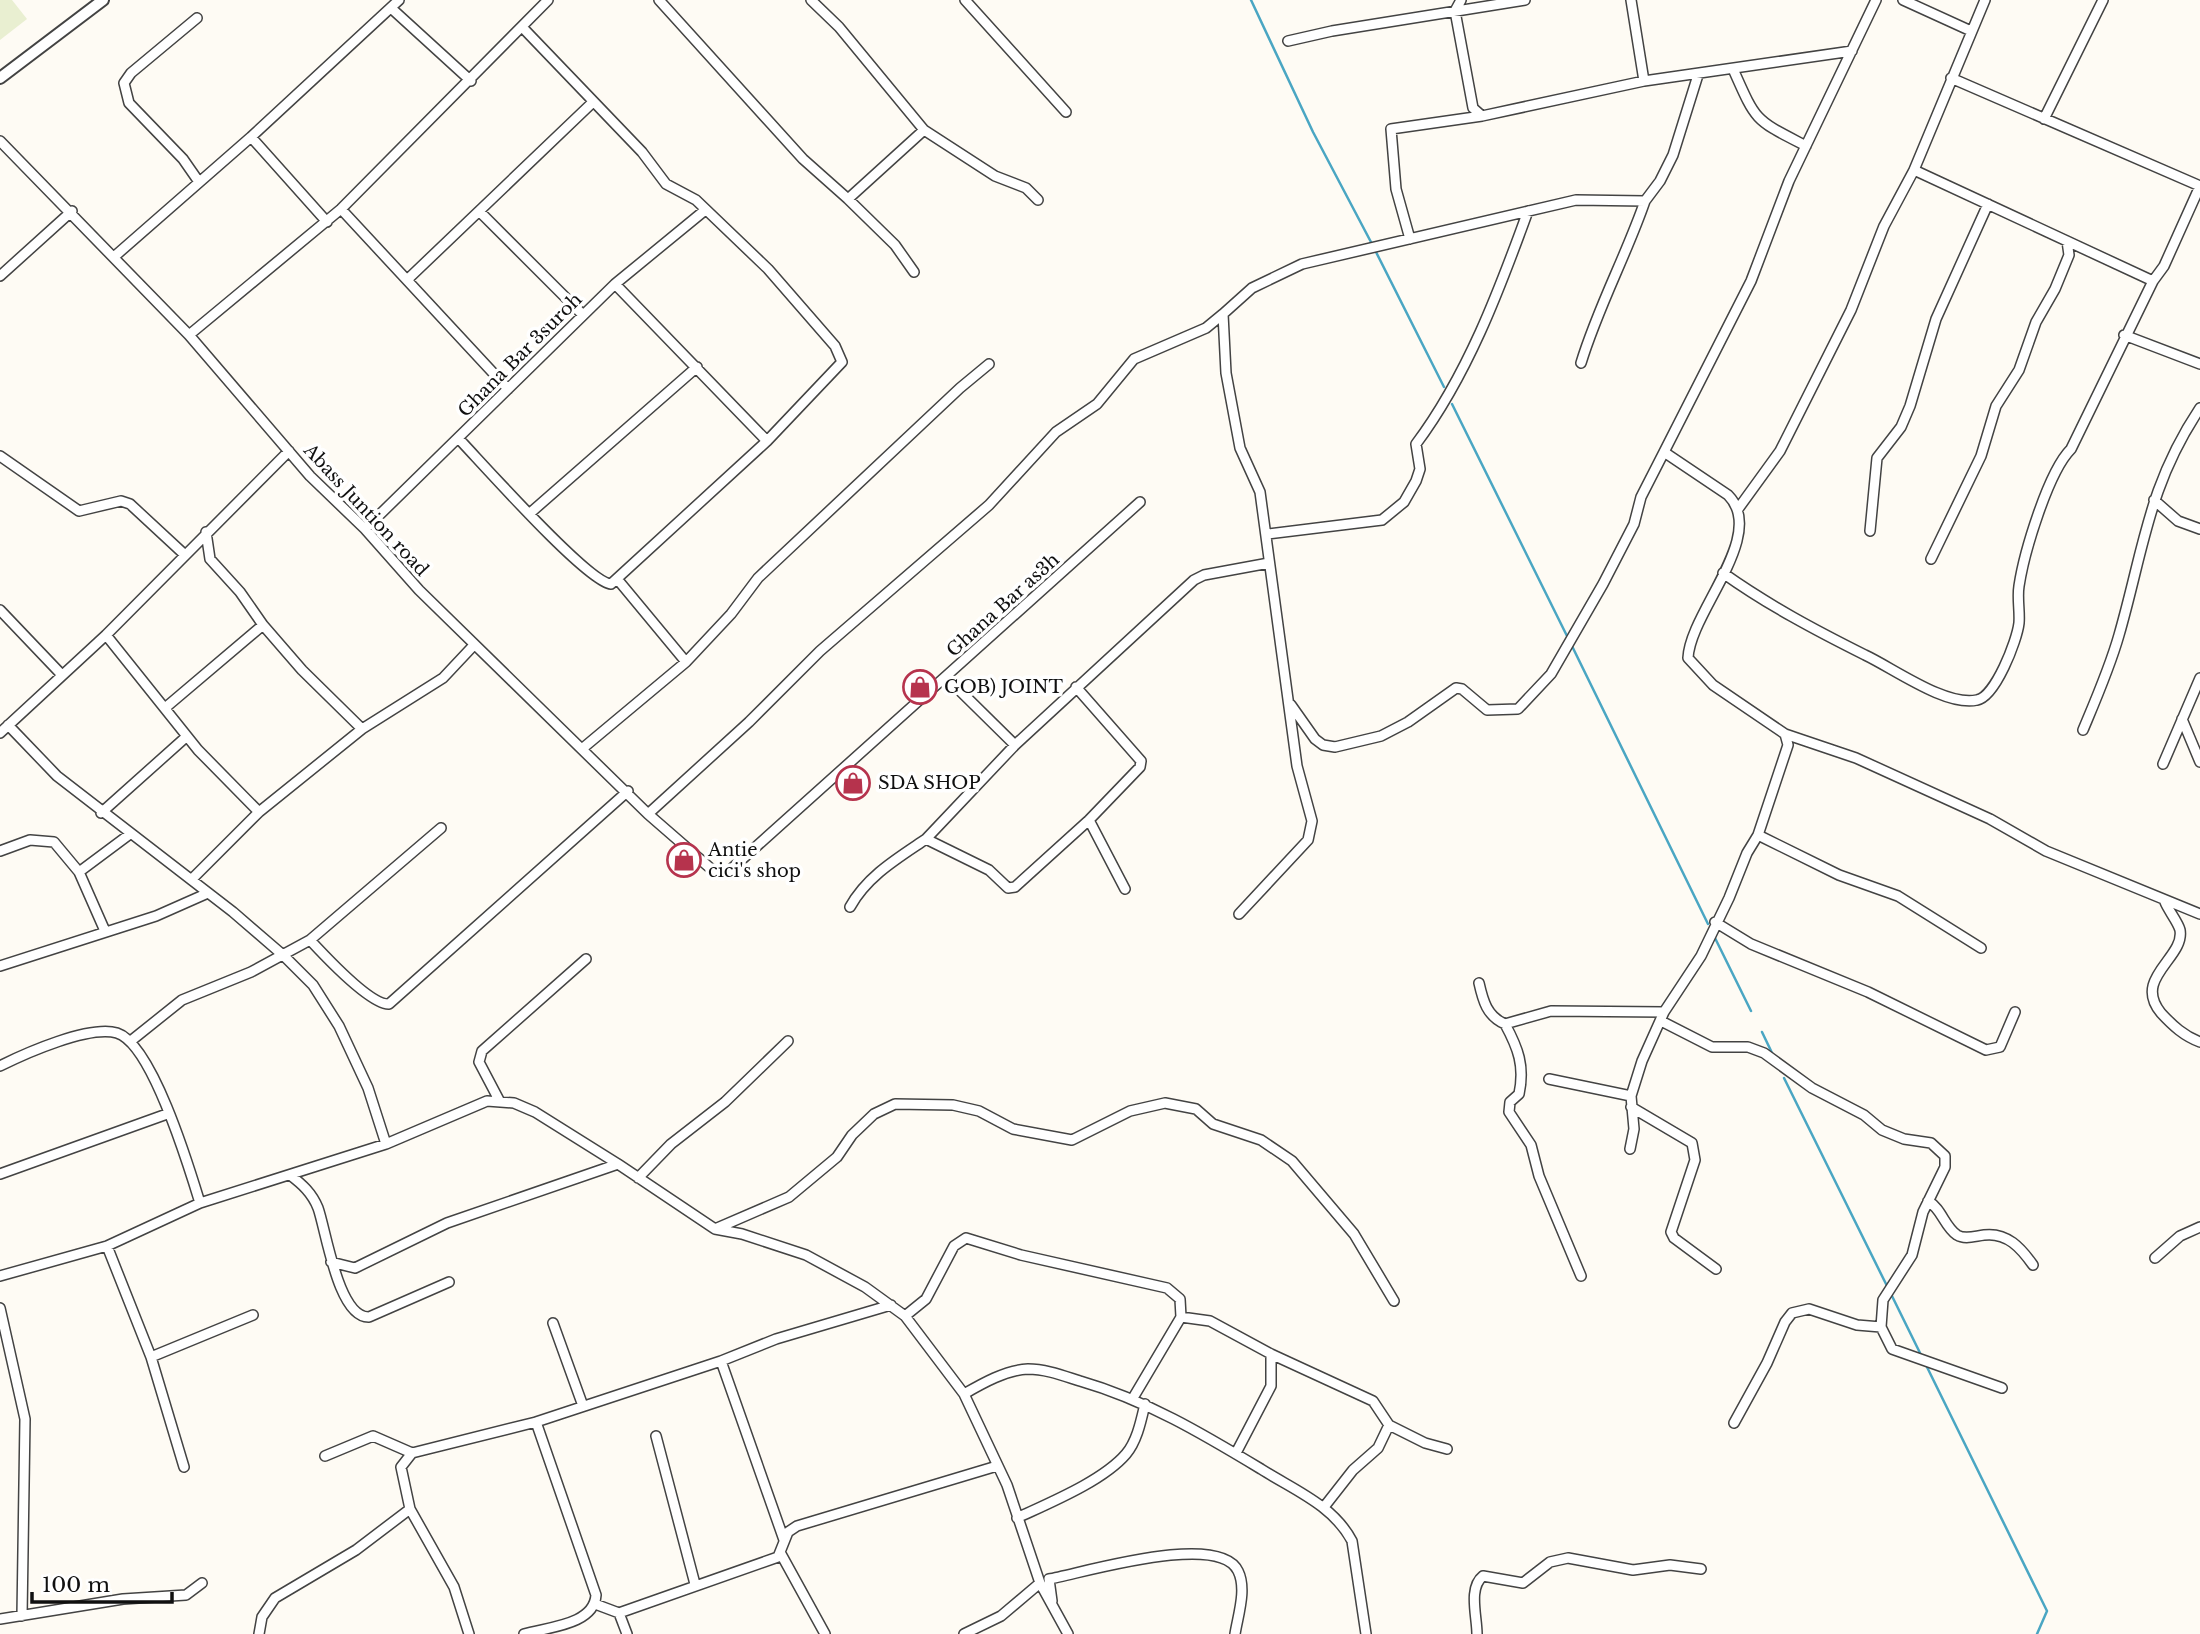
<svg xmlns="http://www.w3.org/2000/svg" width="2200" height="1634" viewBox="0 0 2200 1634" font-family="'Libre Baskerville',serif">
  <style>
    .pitch { fill: #e9efd1 }
    .lines { fill: none; stroke-linecap: round; stroke-linejoin: round }
    .stream { stroke: #4aa6c3; stroke-width: 2.5 }
    .minor-casing { stroke: #434343; stroke-width: 12 }
    .tertiary-casing { stroke: #434343; stroke-width: 14 }
    .minor { stroke: #fff; stroke-width: 9 }
    .tertiary { stroke: #fff; stroke-width: 10 }
    .labels { text-anchor: middle; dominant-baseline: central; stroke-width: 7; stroke-linejoin: round; paint-order: stroke }
    .street-label { font-size: 18px; fill: #101010; stroke: #fff }
    .poi-label { font-size: 18px; fill: #101010; stroke: #fff; text-anchor: start }
  </style>
  <rect width="100%" height="100%" fill="#fefbf4"/>
  <path class="pitch" d="M 0,0 L 12,0 L 27,19 L 0,40 Z"/>
  <g class="lines">
    <path class="stream" d="M 1251,0 L 1313,132 L 1372,244
      M 1375,250 L 1444,387
      M 1452,404 L 1568,638
      M 1571,644 L 1708,924
      M 1715,938 L 1751,1011
      M 1762,1032 L 1773,1055
      M 1784,1078 L 1888,1288
      M 1891,1294 L 1922,1357
      M 1925,1363 L 2047,1611 L 2037,1634"/>
    <g class="minor-casing">
      <path id="minor" d="M 659,0 L 803,159 L 848,199 L 924,130 L 839,27 L 811,0
        M 965,0 L 1066,112
        M 1461,0 L 1455,11 L 1473,108 L 1482,116 L 1644,81 L 1852,51
        M 1631,0 L 1644,81
        M 1903,0 L 1971,31
        M 391,8 L 471,81
        M 197,18 L 131,73 L 124,83 L 129,103 L 183,159 L 199,182
        M 1288,41 L 1332,31 L 1525,0
        M 1733,69 C 1757,123 1754,119 1806,146
        M 1951,78 L 2200,186
        M 2044,119 L 2103,0
        M 924,130 L 995,176 L 1026,188 L 1038,200
        M 251,137 L 327,222
        M 0,141 L 189,335 L 310,476 L 365,529 L 419,590 L 648,814 L 717,874 L 729,871 L 1140,502
        M 1914,170 L 2153,281 L 2164,266 L 2200,186
        M 848,199 L 895,245 L 914,272
        M 341,209 L 508,389
        M 480,212 L 583,315
        M 1410,239 L 1396,189 L 1391,129 L 1482,116
        M 115,256 L 251,137 L 399,0
        M 0,276 L 72,211
        M 408,279 L 592,103
        M 615,284 L 767,441
        M 189,335 L 341,209 L 548,0
        M 2124,335 L 2200,364
        M 1581,363 C 1598,307 1626,256 1645,201
        M 458,438 C 481,462 587,582 611,584 L 767,441 L 842,362 L 835,346 L 768,269 L 696,200 L 666,184 L 642,152 L 523,28
        M 0,456 L 79,511 L 121,501 L 130,504 L 185,555
        M 2154,500 L 2178,521 L 2200,529
        M 1738,509 L 1780,451 L 1851,310 L 1884,226 L 1914,170 L 1985,0
        M 529,514 L 697,367
        M 365,529 L 615,284 L 704,211
        M 1870,531 L 1877,458 L 1901,427 L 1910,406 L 1936,319 L 1988,204
        M 206,532 L 210,559 L 240,592 L 263,625 L 302,670 L 362,729 L 443,678 L 474,645
        M 1268,534 L 1382,520 L 1404,502 L 1416,481 L 1420,469 L 1416,444 C 1467,376 1499,291 1528,211
        M 1931,559 L 1981,456 L 1996,406 L 2019,370 L 2036,322 L 2055,289 L 2069,255 L 2067,241
        M 1723,573 C 1768,605 1815,630 1865,655 C 1893,668 1946,707 1977,700 C 1995,697 2017,641 2019,623 C 2020,611 2017,598 2019,586 C 2024,553 2048,472 2071,449 L 2153,281
        M 618,580 L 686,662
        M 0,610 L 61,674
        M 106,635 L 198,750 L 259,812 L 192,879
        M 946,677 L 1015,745
        M 1076,687 L 1141,761 L 1140,767 L 1089,820 L 1015,887 L 1008,888 L 989,870 L 926,839 L 1015,745 L 1194,580 L 1204,575 L 1269,563
        M 1291,705 L 1315,739 L 1323,745 L 1335,747 L 1381,736 L 1408,722 L 1456,688 L 1462,689 L 1487,710 L 1518,709 L 1551,674 L 1603,584 L 1634,524 L 1641,497 L 1664,452
        M 165,708 L 263,625
        M 2182,719 L 2200,762
        M 8,725 L 57,776 L 233,912 L 284,956 L 313,985 L 339,1026 L 368,1088 L 386,1144
        M 2083,730 C 2096,699 2110,667 2119,635 C 2144,548 2148,486 2200,408
        M 0,733 L 106,635 L 289,451
        M 1785,734 L 1856,758 L 1990,819 L 2046,851 L 2200,914
        M 583,748 L 686,662 L 731,614 L 758,578 L 960,388 L 989,364
        M 2163,764 L 2200,678
        M 259,812 L 362,729
        M 101,813 L 186,737
        M 648,814 L 749,722 L 820,651 L 989,505 L 1056,432 L 1097,404 L 1134,359 L 1206,328 L 1223,314
        M 1089,820 L 1125,889
        M 1758,835 L 1839,875 L 1898,896 L 1981,948
        M 0,851 L 30,840 L 54,842 L 79,872 L 105,931
        M 79,872 L 130,834
        M 2165,902 C 2168,910 2178,922 2180,930 C 2185,958 2132,978 2161,1013 C 2173,1026 2184,1036 2200,1042
        M 850,907 C 867,876 898,858 926,839
        M 1239,914 L 1308,840 L 1312,821 L 1297,766 L 1260,492 L 1240,448 L 1226,373 L 1223,314 L 1252,288 L 1302,264 L 1576,200 L 1645,201 L 1660,181 L 1673,155 L 1698,75
        M 1715,922 L 1751,944 L 1868,992 L 1986,1050 L 2000,1047 L 2015,1012
        M 310,940 L 441,828
        M 0,966 L 156,916 L 208,893
        M 1479,983 C 1483,1001 1487,1016 1505,1024 L 1551,1011 L 1664,1012
        M 1661,1021 L 1712,1047 L 1748,1047 L 1764,1053 L 1812,1088 L 1864,1115 L 1882,1130 L 1904,1139 L 1931,1143 L 1945,1156 L 1945,1167 L 1923,1212 L 1912,1255 L 1883,1300 L 1881,1327 L 1892,1349 L 2002,1388
        M 1505,1024 C 1518,1048 1525,1066 1519,1094 L 1510,1102 L 1509,1112 L 1531,1145 L 1539,1176 L 1581,1276
        M 132,1040 L 182,1000 L 251,972 L 310,940 C 323,954 370,1005 389,1004 L 628,791
        M 0,1066 C 26,1053 89,1025 117,1033 C 152,1044 189,1167 200,1203
        M 1549,1079 L 1631,1096
        M 499,1100 L 479,1062 L 482,1051 L 586,959
        M 1631,1107 L 1692,1143 L 1695,1160 L 1671,1232 L 1674,1238 L 1716,1269
        M 1630,1149 L 1634,1129 L 1631,1096 L 1642,1061 L 1664,1012 L 1701,956 L 1729,898 L 1747,853 L 1758,835 L 1788,745 L 1785,734 L 1713,685 L 1688,658 C 1690,612 1768,535 1728,495 L 1664,452 L 1751,281 L 1789,181 L 1876,0
        M 0,1174 L 167,1114
        M 290,1175 C 302,1184 312,1193 318,1208 C 326,1230 338,1318 369,1317 L 449,1282
        M 638,1178 L 671,1144 L 725,1102 L 788,1041
        M 1928,1201 C 1942,1209 1944,1226 1957,1235 C 1965,1240 1975,1236 1984,1235 C 2007,1232 2021,1248 2033,1265
        M 715,1229 L 789,1197 L 837,1157 L 852,1135 L 874,1114 L 895,1104 L 953,1105 L 979,1111 L 1013,1129 L 1072,1140 L 1130,1111 L 1165,1103 L 1196,1109 L 1213,1124 L 1261,1140 L 1292,1161 L 1354,1234 L 1394,1301
        M 107,1246 L 151,1357 L 184,1467
        M 2155,1258 L 2180,1236 L 2200,1227
        M 331,1262 L 355,1268 L 447,1223 L 618,1164
        M 0,1276 L 107,1246 L 200,1203 L 386,1144 L 487,1101 L 514,1103 L 535,1112 L 618,1164 L 715,1229 L 742,1234 L 806,1255 L 865,1287 L 905,1316 L 964,1394 L 1007,1485 L 1040,1583 L 1068,1634
        M 0,1308 L 25,1419 L 22,1616
        M 905,1316 L 926,1299 L 954,1246 L 966,1238 L 1021,1255 L 1167,1288 L 1180,1299 L 1181,1317 L 1133,1398
        M 1181,1317 L 1210,1321 L 1271,1354 L 1271,1386 L 1236,1453
        M 553,1323 L 583,1406
        M 1271,1354 L 1373,1401 L 1389,1425 L 1425,1443 L 1447,1449
        M 151,1357 L 253,1315
        M 721,1361 L 784,1540
        M 964,1394 C 983,1383 1006,1370 1028,1369 C 1046,1369 1064,1376 1080,1381 C 1146,1400 1203,1434 1261,1469 C 1294,1490 1333,1505 1352,1541 L 1366,1634
        M 1734,1423 L 1767,1363 L 1785,1322 L 1792,1313 L 1809,1309 L 1857,1325 L 1881,1327
        M 656,1436 L 695,1584
        M 325,1456 L 373,1436 L 412,1453
        M 1324,1507 L 1353,1470 L 1378,1448 L 1389,1425
        M 1017,1518 C 1049,1503 1103,1481 1126,1454 C 1137,1441 1141,1421 1145,1404
        M 781,1554 L 825,1634
        M 1052,1601 L 1049,1579 C 1083,1573 1219,1531 1238,1571 C 1247,1589 1238,1615 1235,1634
        M 595,1604 L 619,1613 L 627,1634
        M 619,1613 L 778,1557 L 788,1532 L 797,1526 L 997,1466
        M 0,1619 L 123,1599 L 186,1595 L 202,1583
        M 259,1634 L 262,1617 L 275,1598 L 356,1550 L 410,1509
        M 469,1634 L 454,1587 L 410,1509 L 401,1467 L 412,1453 L 536,1422 L 721,1361 L 776,1339 L 891,1305
        M 524,1634 C 548,1627 594,1625 596,1595 L 536,1422
        M 964,1634 L 1001,1616 L 1040,1583
        M 1477,1634 C 1477,1616 1468,1588 1483,1576 L 1523,1583 L 1550,1562 L 1568,1558 L 1633,1570 L 1670,1565 L 1701,1569"/>
    </g>
    <g class="tertiary-casing">
      <path id="tertiary" d="M 0,78 L 103,0"/>
    </g>
    <use href="#minor" class="minor"/>
    <use href="#tertiary" class="tertiary"/>
  </g>
  <defs>
    <g id="shop-ring" transform="scale(1.75)"><circle r="9.5" fill="#fff" stroke="#b6334d" stroke-width="1.5"/><path d="M-5-2.5h2.3a2.7 3.5 0 0 1 5.4 0H5L5.5 6h-11ZM-1.5-2.5h3a1.5 2.3 0 0 0-3 0Z" fill="#b6334d"/></g>
  </defs>
  <g fill-rule="evenodd">
    <use href="#shop-ring" x="920" y="687"/>
    <use href="#shop-ring" x="853" y="783"/>
    <use href="#shop-ring" x="684" y="860"/>
  </g>
  <g class="labels">
    <g class="street-label">
      <text transform="translate(520 355) rotate(-45)">Ghana Bar 3suroh</text>
      <text transform="translate(366 510) rotate(47)">Abass Juntion road</text>
      <text transform="translate(1003 605) rotate(-42)">Ghana Bar as3h</text>
    </g>
    <g class="poi-label">
      <text x="944" y="687">GOB) JOINT</text>
      <text x="878" y="783">SDA SHOP</text>
      <text x="708" y="850">Antie<tspan x="708" dy="21">cici's shop</tspan></text>
    </g>
  </g>
  <path d="M32 1592v10h140v-10" fill="none" stroke="#101010" stroke-width="3.5"/>
  <text x="42" y="1592" font-size="21" fill="#101010" stroke="#ffffff" stroke-width="5" paint-order="stroke">100 m</text>
</svg>
